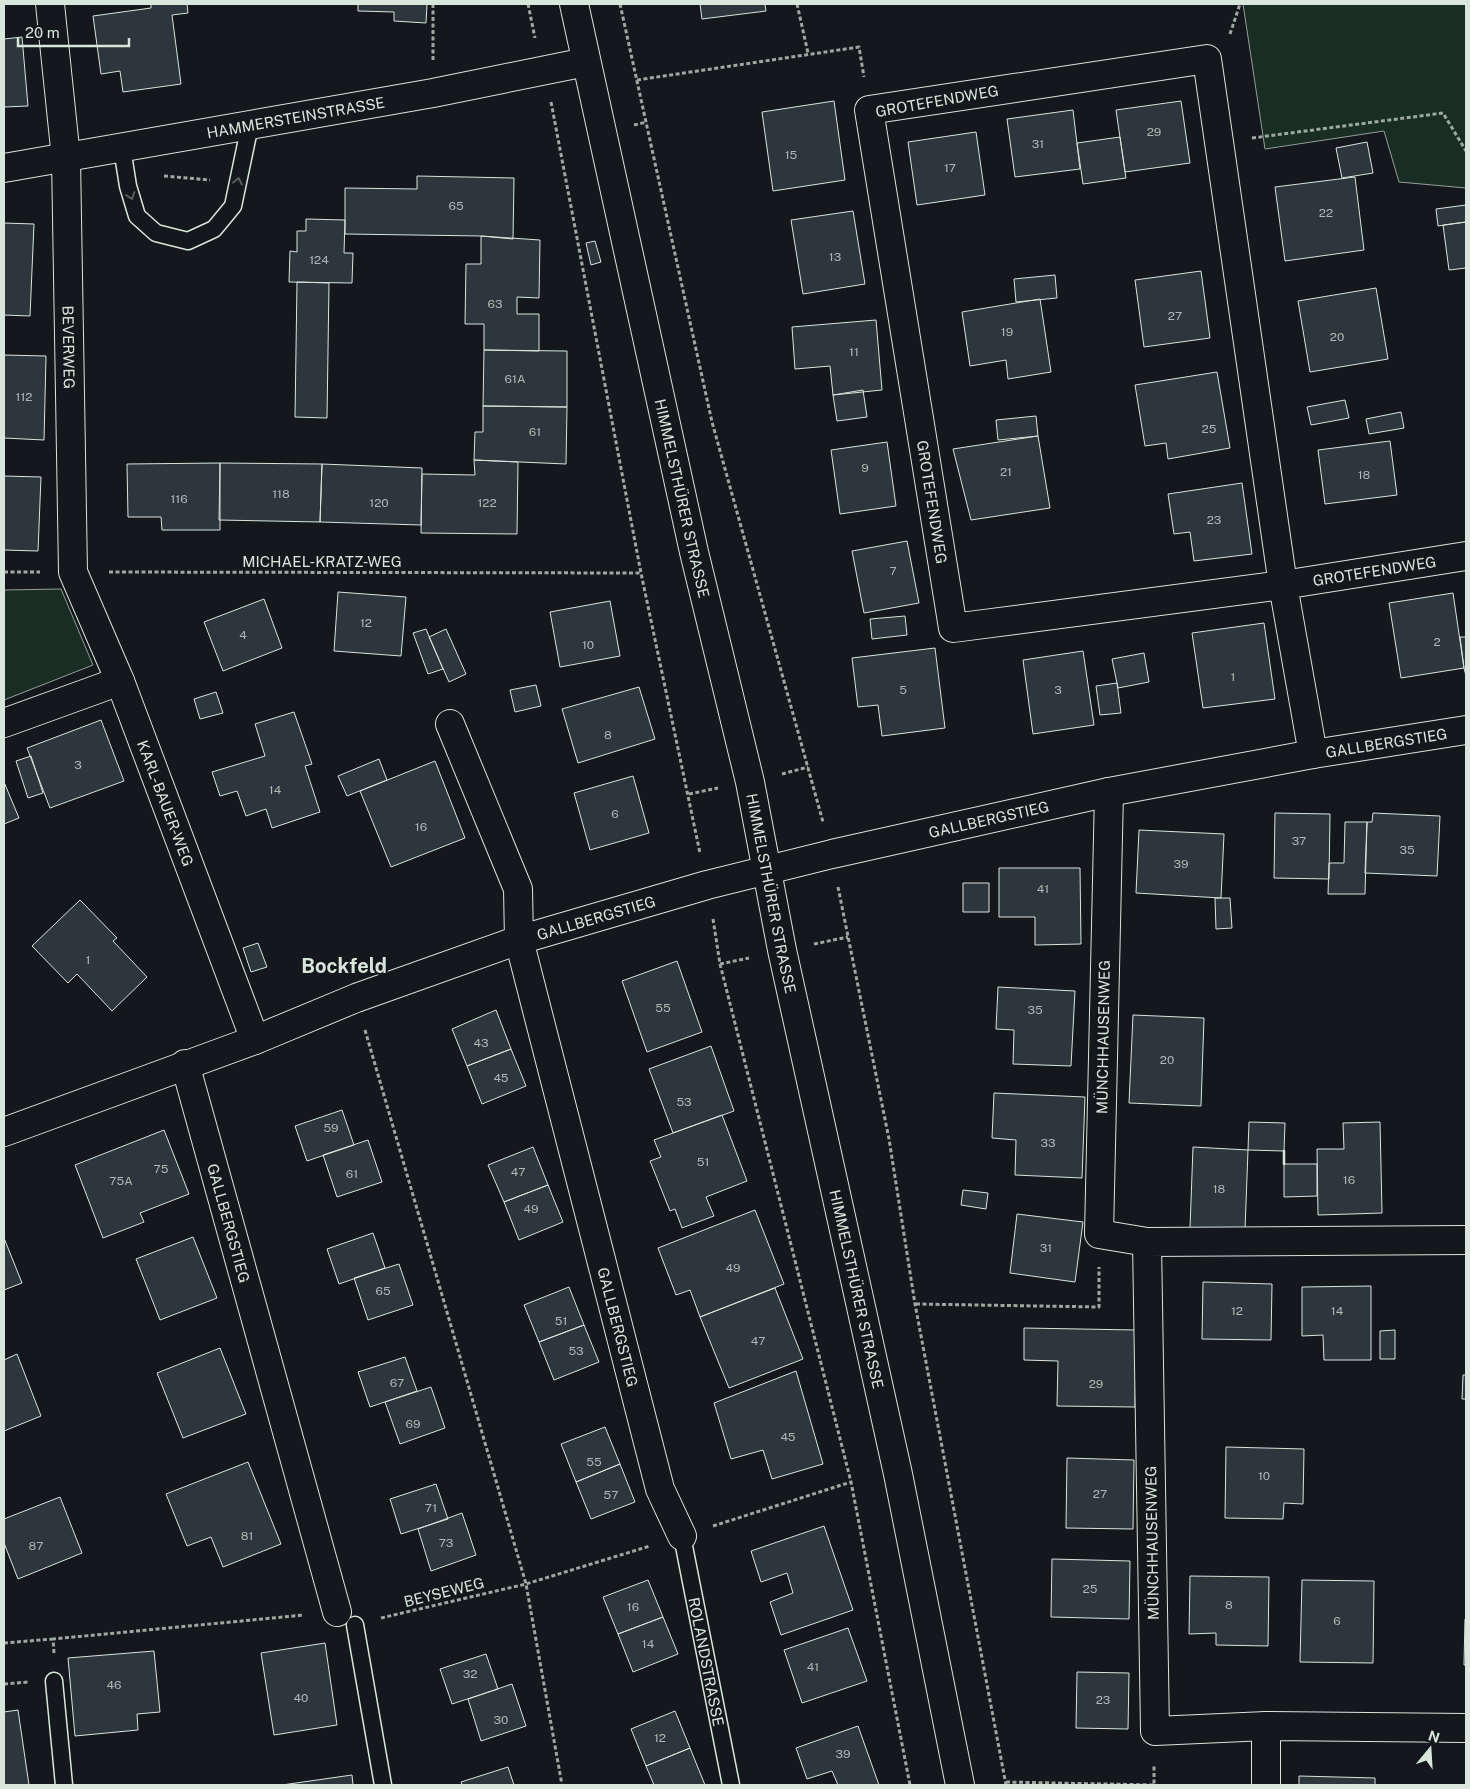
<svg xmlns="http://www.w3.org/2000/svg" width="1470" height="1789" viewBox="0 0 1470 1789" font-family="'Public Sans',sans-serif">
  <style>
    .green { fill: #1a2d24; stroke: #939e99 }
    .building { fill: #2c363c; stroke: #d8e6dc }
    .lines { fill: none; stroke-linecap: round; stroke-linejoin: round }
    .lane-casing { stroke: #d8e6dc; stroke-width: 19 }
    .street-casing { stroke: #d8e6dc; stroke-width: 30 }
    .secondary-casing { stroke: #d8e6dc; stroke-width: 30 }
    .path { stroke: #9da8a2; stroke-width: 3; stroke-dasharray: 4 2.5; stroke-linecap: butt }
    .lane { stroke: #14181c; stroke-width: 16 }
    .street { stroke: #14181c; stroke-width: 28 }
    .secondary { stroke: #14181c; stroke-width: 28 }
    .wall { stroke: #d8e6dc; stroke-width: 2.5 }
    .oneway { stroke: #59605f }
    .labels { text-anchor: middle; dominant-baseline: central; stroke-width: 4; stroke-linejoin: round; paint-order: stroke }
    .number-label { font-size: 12px; fill: #adbab4 }
    .street-label { font-size: 15px; fill: #d8e6dc; stroke: #14181c }
    .district-label { font-size: 20px; font-weight: bold; fill: #d8e6dc; stroke: #14181c }
  </style>
  <rect width="100%" height="100%" fill="#14181c"/>
  <path class="green" d="M 1243,4 L 1466,4 L 1466,188 L 1399,182 L 1384,131 L 1265,149 Z
    M 61,589 L 93,665 L 4,700 L 4,590 Z"/>
  <path class="building" d="M 151,4 L 187,4 L 188,13 L 172,15 L 181,84 L 123,92 L 120,71 L 101,74 L 93,16 L 151,8 Z
    M 358,4 L 427,4 L 426,23 L 394,21 L 394,12 L 358,11 Z
    M 700,4 L 765,4 L 766,11 L 702,19 Z
    M 22,37 L 28,106 L 4,107 L 4,39 Z
    M 834,101 L 845,180 L 773,191 L 762,112 Z
    M 1181,101 L 1190,163 L 1125,172 L 1116,110 Z
    M 1073,110 L 1080,169 L 1015,177 L 1007,119 Z
    M 976,132 L 985,195 L 917,205 L 908,142 Z
    M 1120,137 L 1126,178 L 1083,184 L 1077,143 Z
    M 1367,142 L 1373,173 L 1342,178 L 1336,148 Z
    M 417,176 L 514,178 L 513,239 L 481,236 L 345,234 L 345,188 L 417,189 Z
    M 1355,177 L 1364,250 L 1285,261 L 1275,187 Z
    M 1466,205 L 1466,222 L 1438,226 L 1436,209 Z
    M 853,211 L 865,284 L 803,294 L 791,220 Z
    M 306,219 L 345,220 L 344,253 L 353,253 L 352,283 L 289,282 L 290,251 L 297,252 L 297,231 L 306,231 Z
    M 1466,222 L 1466,268 L 1449,270 L 1443,225 Z
    M 4,223 L 34,224 L 30,316 L 4,315 Z
    M 481,236 L 540,240 L 539,298 L 517,297 L 517,314 L 539,314 L 539,351 L 484,350 L 484,324 L 465,324 L 466,264 L 481,264 Z
    M 595,241 L 601,262 L 591,265 L 586,243 Z
    M 1201,271 L 1210,338 L 1144,347 L 1135,280 Z
    M 1055,275 L 1057,298 L 1016,302 L 1014,279 Z
    M 297,282 L 329,283 L 327,418 L 295,417 Z
    M 1376,288 L 1388,359 L 1310,372 L 1298,301 Z
    M 1040,299 L 1051,372 L 1008,379 L 1006,360 L 970,366 L 962,312 Z
    M 876,320 L 882,390 L 833,395 L 830,366 L 795,369 L 792,327 Z
    M 484,350 L 567,351 L 567,407 L 483,406 Z
    M 4,355 L 46,356 L 44,440 L 4,438 Z
    M 1217,372 L 1230,448 L 1168,459 L 1166,443 L 1145,446 L 1135,385 Z
    M 863,390 L 867,417 L 837,421 L 833,395 Z
    M 1345,400 L 1349,418 L 1311,425 L 1307,407 Z
    M 483,406 L 567,407 L 566,464 L 474,460 L 475,432 L 483,432 Z
    M 1401,412 L 1404,428 L 1369,434 L 1366,419 Z
    M 1036,416 L 1038,436 L 998,440 L 996,420 Z
    M 1038,436 L 1050,508 L 971,520 L 953,449 Z
    M 1390,441 L 1397,495 L 1325,504 L 1318,450 Z
    M 887,442 L 896,506 L 840,514 L 831,450 Z
    M 474,460 L 518,462 L 517,534 L 421,533 L 422,474 L 475,475 Z
    M 220,463 L 322,464 L 320,522 L 219,520 Z
    M 220,463 L 220,530 L 162,530 L 161,517 L 128,517 L 127,464 Z
    M 322,464 L 422,468 L 421,525 L 320,522 Z
    M 4,476 L 41,477 L 38,551 L 4,550 Z
    M 1242,483 L 1252,554 L 1194,561 L 1190,532 L 1174,534 L 1168,494 Z
    M 907,541 L 919,603 L 864,613 L 852,551 Z
    M 338,592 L 406,597 L 401,656 L 334,651 Z
    M 1453,593 L 1464,668 L 1401,678 L 1389,603 Z
    M 264,599 L 282,648 L 223,671 L 204,622 Z
    M 610,601 L 620,656 L 560,667 L 550,612 Z
    M 905,616 L 907,635 L 872,639 L 870,619 Z
    M 1264,623 L 1275,699 L 1203,708 L 1192,633 Z
    M 426,629 L 443,669 L 428,674 L 413,633 Z
    M 446,629 L 466,674 L 449,682 L 429,637 Z
    M 1460,637 L 1466,637 L 1466,676 L 1464,668 Z
    M 935,648 L 945,728 L 882,736 L 878,705 L 858,707 L 852,658 Z
    M 1083,651 L 1094,725 L 1033,734 L 1023,660 Z
    M 1144,653 L 1149,682 L 1118,688 L 1112,659 Z
    M 1117,683 L 1121,713 L 1100,715 L 1096,686 Z
    M 536,685 L 541,706 L 515,712 L 510,690 Z
    M 639,687 L 655,739 L 578,763 L 562,709 Z
    M 216,692 L 223,713 L 200,719 L 194,699 Z
    M 294,712 L 312,764 L 305,766 L 320,812 L 272,828 L 266,809 L 246,816 L 237,791 L 220,796 L 212,772 L 265,756 L 255,724 Z
    M 101,720 L 124,781 L 50,808 L 27,748 Z
    M 31,756 L 43,793 L 28,798 L 16,761 Z
    M 379,759 L 387,780 L 347,796 L 338,776 Z
    M 435,761 L 465,838 L 391,867 L 360,791 Z
    M 633,776 L 649,833 L 590,850 L 574,793 Z
    M 4,782 L 19,818 L 4,824 Z
    M 1275,813 L 1330,814 L 1329,879 L 1274,878 Z
    M 1373,813 L 1440,816 L 1437,876 L 1365,873 L 1367,822 L 1372,822 Z
    M 1345,822 L 1367,822 L 1365,894 L 1328,894 L 1329,863 L 1344,863 Z
    M 1139,830 L 1224,834 L 1221,898 L 1136,893 Z
    M 999,868 L 1080,868 L 1081,944 L 1035,945 L 1035,917 L 999,917 Z
    M 963,883 L 989,883 L 989,912 L 963,912 Z
    M 1215,898 L 1230,898 L 1232,928 L 1216,929 Z
    M 80,900 L 117,938 L 113,941 L 147,977 L 112,1011 L 77,974 L 68,983 L 32,946 Z
    M 258,943 L 267,967 L 251,972 L 243,948 Z
    M 677,961 L 702,1032 L 647,1052 L 622,981 Z
    M 998,987 L 1075,991 L 1071,1066 L 1013,1064 L 1014,1030 L 996,1029 Z
    M 496,1010 L 511,1049 L 467,1066 L 452,1029 Z
    M 1133,1015 L 1204,1018 L 1201,1106 L 1129,1103 Z
    M 711,1046 L 734,1111 L 673,1133 L 649,1069 Z
    M 511,1049 L 526,1086 L 482,1104 L 467,1066 Z
    M 994,1093 L 1085,1097 L 1082,1178 L 1015,1175 L 1016,1140 L 992,1138 Z
    M 342,1110 L 354,1145 L 307,1161 L 295,1126 Z
    M 722,1115 L 747,1181 L 706,1197 L 714,1216 L 682,1228 L 675,1209 L 670,1211 L 650,1161 L 661,1157 L 654,1140 Z
    M 1249,1122 L 1285,1123 L 1284,1151 L 1248,1150 Z
    M 1380,1122 L 1382,1213 L 1318,1215 L 1317,1149 L 1344,1149 L 1343,1123 Z
    M 164,1130 L 189,1194 L 140,1213 L 144,1222 L 103,1238 L 75,1165 Z
    M 368,1140 L 382,1182 L 337,1197 L 323,1155 Z
    M 533,1147 L 548,1185 L 504,1202 L 488,1165 Z
    M 1193,1147 L 1248,1150 L 1245,1230 L 1190,1228 Z
    M 1284,1164 L 1317,1164 L 1317,1196 L 1284,1197 Z
    M 548,1185 L 563,1222 L 519,1240 L 504,1202 Z
    M 963,1190 L 988,1193 L 986,1209 L 961,1205 Z
    M 755,1210 L 784,1284 L 700,1317 L 690,1290 L 676,1295 L 658,1248 Z
    M 1017,1214 L 1083,1222 L 1075,1282 L 1010,1273 Z
    M 373,1233 L 385,1268 L 339,1284 L 327,1249 Z
    M 193,1237 L 217,1298 L 160,1320 L 136,1259 Z
    M 4,1238 L 22,1283 L 4,1290 Z
    M 399,1264 L 413,1305 L 368,1320 L 354,1278 Z
    M 1203,1282 L 1272,1284 L 1271,1340 L 1202,1339 Z
    M 1371,1286 L 1371,1360 L 1324,1360 L 1323,1335 L 1302,1336 L 1302,1287 Z
    M 569,1287 L 584,1325 L 539,1342 L 524,1305 Z
    M 775,1288 L 803,1359 L 729,1388 L 700,1317 Z
    M 584,1325 L 599,1362 L 554,1380 L 539,1342 Z
    M 1024,1328 L 1136,1330 L 1135,1407 L 1057,1406 L 1058,1361 L 1024,1360 Z
    M 1395,1330 L 1395,1359 L 1380,1359 L 1380,1331 Z
    M 220,1348 L 246,1414 L 183,1438 L 157,1373 Z
    M 17,1354 L 41,1416 L 4,1431 L 4,1360 Z
    M 405,1357 L 417,1391 L 370,1407 L 358,1372 Z
    M 796,1371 L 823,1464 L 772,1479 L 763,1450 L 731,1459 L 714,1403 Z
    M 1463,1375 L 1466,1375 L 1466,1399 L 1462,1399 Z
    M 431,1387 L 445,1428 L 400,1444 L 385,1402 Z
    M 605,1427 L 620,1464 L 576,1482 L 561,1444 Z
    M 1226,1447 L 1304,1449 L 1303,1504 L 1284,1503 L 1283,1519 L 1225,1518 Z
    M 1067,1458 L 1134,1460 L 1133,1529 L 1066,1528 Z
    M 248,1462 L 281,1544 L 223,1567 L 211,1537 L 187,1546 L 166,1494 Z
    M 620,1464 L 635,1502 L 591,1519 L 576,1482 Z
    M 436,1484 L 448,1519 L 401,1534 L 390,1499 Z
    M 60,1497 L 82,1553 L 18,1579 L 4,1543 L 4,1519 Z
    M 462,1513 L 476,1555 L 431,1571 L 418,1529 Z
    M 824,1526 L 853,1610 L 781,1635 L 770,1602 L 793,1593 L 787,1573 L 761,1582 L 751,1551 Z
    M 1052,1559 L 1130,1561 L 1129,1619 L 1051,1617 Z
    M 1190,1576 L 1269,1577 L 1268,1646 L 1216,1645 L 1216,1633 L 1189,1634 Z
    M 648,1580 L 663,1617 L 618,1634 L 603,1597 Z
    M 1302,1580 L 1374,1581 L 1373,1663 L 1300,1662 Z
    M 663,1617 L 678,1654 L 633,1672 L 618,1634 Z
    M 1465,1619 L 1466,1619 L 1466,1665 L 1464,1665 Z
    M 848,1628 L 867,1681 L 802,1703 L 784,1650 Z
    M 325,1643 L 337,1725 L 274,1735 L 261,1653 Z
    M 154,1651 L 160,1712 L 137,1714 L 138,1730 L 75,1736 L 68,1658 Z
    M 486,1654 L 498,1689 L 452,1704 L 440,1669 Z
    M 1077,1672 L 1129,1673 L 1128,1729 L 1076,1728 Z
    M 512,1684 L 526,1726 L 481,1741 L 468,1699 Z
    M 18,1710 L 29,1785 L 4,1785 L 4,1712 Z
    M 675,1711 L 690,1748 L 646,1766 L 631,1729 Z
    M 858,1726 L 879,1785 L 838,1785 L 832,1771 L 807,1779 L 796,1748 Z
    M 690,1748 L 705,1785 L 654,1785 L 646,1766 Z
    M 508,1767 L 514,1785 L 462,1785 L 461,1782 Z
    M 352,1775 L 353,1785 L 282,1785 Z
    M 1299,1776 L 1375,1778 L 1375,1785 L 1299,1785 Z"/>
  <g class="lines">
    <g class="lane-casing">
      <g id="lane">
        <path d="M 122,148 L 128,186 L 137,216 L 156,233 L 188,241 L 214,229 L 233,206 L 250,125"/>
        <path id="s1" d="M 682,1536 L 731,1785"/>
        <path d="M 355,1625 L 383,1785"/>
        <path d="M 54,1681 L 64,1785"/>
      </g>
    </g>
    <g class="street-casing">
      <g id="street">
        <path id="s2" d="M 50,4 L 66,158 L 73,572 L 120,681 L 255,1040"/>
        <path id="s3" d="M 4,168 L 433,93 L 586,62"/>
        <path d="M 4,723 L 120,681"/>
        <path id="s4" d="M 450,724 L 518,889 L 519,940 L 660,1489 L 682,1536"/>
        <path id="s5" d="M 1313,754 L 1283,585 L 1207,59 L 869,110 L 953,628 L 1283,585 L 1466,556"/>
        <path d="M 1109,792 L 1099,1234 L 1147,1242"/>
        <path id="s6" d="M 185,1064 L 337,1612"/>
        <path id="s7" d="M 4,1132 L 255,1040 L 356,998 L 519,940 L 707,885 L 832,854 L 1109,792 L 1313,754 L 1466,730"/>
        <path d="M 1266,1726 L 1155,1731 L 1147,1242 L 1466,1240"/>
        <path d="M 1266,1785 L 1266,1726 L 1466,1728"/>
      </g>
    </g>
    <g class="secondary-casing">
      <g id="secondary">
        <path id="s8" d="M 574,4 L 694,552 L 750,782 L 782,950 L 898,1474 L 960,1785"/>
      </g>
    </g>
    <path class="path" d="M 528,4 L 535,38
      M 620,4 L 712,422 L 823,822
      M 797,4 L 808,53
      M 1230,34 L 1240,4
      M 433,60 L 433,4
      M 637,80 L 859,47 L 864,77
      M 551,102 L 641,573 L 700,853
      M 634,125 L 647,122
      M 1252,138 L 1443,113 L 1466,151
      M 164,176 L 210,180
      M 4,572 L 40,572
      M 109,572 L 641,573
      M 782,774 L 808,767
      M 689,794 L 718,788
      M 838,887 L 889,1139 L 915,1304 L 1006,1785
      M 713,919 L 720,964 L 851,1482 L 910,1785
      M 814,944 L 848,937
      M 720,964 L 749,958
      M 365,1030 L 526,1584 L 562,1785
      M 916,1304 L 1099,1307 L 1099,1267
      M 713,1526 L 851,1482
      M 381,1618 L 526,1584 L 650,1546
      M 4,1643 L 53,1639
      M 54,1653 L 53,1639 L 304,1615
      M 4,1684 L 28,1682
      M 1006,1782 L 1154,1785 L 1154,1764"/>
    <use href="#lane" class="lane"/>
    <use href="#street" class="street"/>
    <use href="#secondary" class="secondary"/>
    <path class="wall" d="M 1284,1164 L 1284,1151"/>
  </g>
  <defs><path id="oneway-chevron" d="M-2-3.5L2.5 0L-2 3.5" fill="none" stroke-width="1.6" stroke-linecap="round" stroke-linejoin="round" transform="scale(1.25)"/></defs>
  <g class="oneway">
    <use href="#oneway-chevron" transform="translate(238 181) rotate(-78)"/>
    <use href="#oneway-chevron" transform="translate(131 196) rotate(72)"/>
  </g>
  <g class="labels">
    <g class="number-label">
      <text x="1154" y="132">29</text>
      <text x="1038" y="144">31</text>
      <text x="791" y="155">15</text>
      <text x="950" y="168">17</text>
      <text x="456" y="206">65</text>
      <text x="1326" y="213">22</text>
      <text x="835" y="257">13</text>
      <text x="319" y="260">124</text>
      <text x="495" y="304">63</text>
      <text x="1175" y="316">27</text>
      <text x="1007" y="332">19</text>
      <text x="1337" y="337">20</text>
      <text x="854" y="352">11</text>
      <text x="515" y="379">61A</text>
      <text x="24" y="397">112</text>
      <text x="1209" y="429">25</text>
      <text x="535" y="432">61</text>
      <text x="865" y="468">9</text>
      <text x="1006" y="472">21</text>
      <text x="1364" y="475">18</text>
      <text x="281" y="494">118</text>
      <text x="179" y="499">116</text>
      <text x="379" y="503">120</text>
      <text x="487" y="503">122</text>
      <text x="1214" y="520">23</text>
      <text x="893" y="571">7</text>
      <text x="366" y="623">12</text>
      <text x="243" y="635">4</text>
      <text x="1437" y="642">2</text>
      <text x="588" y="645">10</text>
      <text x="1233" y="677">1</text>
      <text x="903" y="690">5</text>
      <text x="1058" y="690">3</text>
      <text x="608" y="735">8</text>
      <text x="78" y="765">3</text>
      <text x="275" y="790">14</text>
      <text x="615" y="814">6</text>
      <text x="421" y="827">16</text>
      <text x="1299" y="841">37</text>
      <text x="1407" y="850">35</text>
      <text x="1181" y="864">39</text>
      <text x="1043" y="889">41</text>
      <text x="88" y="960">1</text>
      <text x="663" y="1008">55</text>
      <text x="1035" y="1010">35</text>
      <text x="481" y="1043">43</text>
      <text x="1167" y="1060">20</text>
      <text x="501" y="1078">45</text>
      <text x="684" y="1102">53</text>
      <text x="331" y="1128">59</text>
      <text x="1048" y="1143">33</text>
      <text x="703" y="1162">51</text>
      <text x="161" y="1169">75</text>
      <text x="518" y="1172">47</text>
      <text x="352" y="1174">61</text>
      <text x="1349" y="1180">16</text>
      <text x="121" y="1181">75A</text>
      <text x="1219" y="1189">18</text>
      <text x="531" y="1209">49</text>
      <text x="1046" y="1248">31</text>
      <text x="733" y="1268">49</text>
      <text x="383" y="1291">65</text>
      <text x="1237" y="1311">12</text>
      <text x="1337" y="1311">14</text>
      <text x="561" y="1321">51</text>
      <text x="758" y="1341">47</text>
      <text x="576" y="1351">53</text>
      <text x="397" y="1383">67</text>
      <text x="1096" y="1384">29</text>
      <text x="413" y="1424">69</text>
      <text x="788" y="1437">45</text>
      <text x="594" y="1462">55</text>
      <text x="1264" y="1476">10</text>
      <text x="1100" y="1494">27</text>
      <text x="611" y="1495">57</text>
      <text x="431" y="1508">71</text>
      <text x="247" y="1536">81</text>
      <text x="446" y="1543">73</text>
      <text x="36" y="1546">87</text>
      <text x="1090" y="1589">25</text>
      <text x="1229" y="1605">8</text>
      <text x="633" y="1607">16</text>
      <text x="1337" y="1621">6</text>
      <text x="648" y="1644">14</text>
      <text x="813" y="1667">41</text>
      <text x="470" y="1674">32</text>
      <text x="114" y="1685">46</text>
      <text x="301" y="1698">40</text>
      <text x="1103" y="1700">23</text>
      <text x="501" y="1720">30</text>
      <text x="660" y="1738">12</text>
      <text x="843" y="1754">39</text>
    </g>
    <g class="street-label">
      <text transform="translate(937 101) rotate(-10)">GROTEFENDWEG</text>
      <text stroke="none"><textPath href="#s3" startOffset="296">HAMMERSTEINSTRASSE</textPath></text>
      <text stroke="none"><textPath href="#s2" startOffset="344">BEVERWEG</textPath></text>
      <text stroke="none"><textPath href="#s8" startOffset="506">HIMMELSTHÜRER STRASSE</textPath></text>
      <text stroke="none"><textPath href="#s5" startOffset="1442">GROTEFENDWEG</textPath></text>
      <text x="322" y="561">MICHAEL-KRATZ-WEG</text>
      <text stroke="none"><textPath href="#s5" startOffset="1995">GROTEFENDWEG</textPath></text>
      <text stroke="none"><textPath href="#s7" startOffset="1440">GALLBERGSTIEG</textPath></text>
      <text stroke="none"><textPath href="#s2" startOffset="818">KARL-BAUER-WEG</textPath></text>
      <text stroke="none"><textPath href="#s7" startOffset="1035">GALLBERGSTIEG</textPath></text>
      <text stroke="none"><textPath href="#s8" startOffset="911">HIMMELSTHÜRER STRASSE</textPath></text>
      <text stroke="none"><textPath href="#s7" startOffset="630">GALLBERGSTIEG</textPath></text>
      <text transform="translate(1103 1037) rotate(-89)">MÜNCHHAUSENWEG</text>
      <text stroke="none"><textPath href="#s6" startOffset="165">GALLBERGSTIEG</textPath></text>
      <text stroke="none"><textPath href="#s8" startOffset="1316">HIMMELSTHÜRER STRASSE</textPath></text>
      <text stroke="none"><textPath href="#s4" startOffset="629">GALLBERGSTIEG</textPath></text>
      <text transform="translate(1152 1543) rotate(-91)">MÜNCHHAUSENWEG</text>
      <text transform="translate(444 1592) rotate(-14)">BEYSEWEG</text>
      <text stroke="none"><textPath href="#s1" startOffset="128">ROLANDSTRASSE</textPath></text>
    </g>
    <g class="district-label">
      <text x="344" y="966">Bockfeld</text>
    </g>
  </g>
  <rect width="1470" height="1789" fill="none" stroke="#d8e6dc" stroke-width="10"/>
  <g transform="translate(1430 1749) rotate(18)" stroke="#14181c" stroke-width="4" paint-order="stroke">
  <path d="M0-4L9 19L0 12L-9 19Z" fill="#d8e6dc"/>
  <text y="-8" font-size="14" font-weight="bold" text-anchor="middle" fill="#d8e6dc">N</text>
  </g>
  <path d="M18 38v8h111v-8" fill="none" stroke="#d8e6dc" stroke-width="2.5"/>
  <text x="25" y="38" font-size="15" fill="#d8e6dc" stroke="#14181c" stroke-width="4" paint-order="stroke">20 m</text>
</svg>
